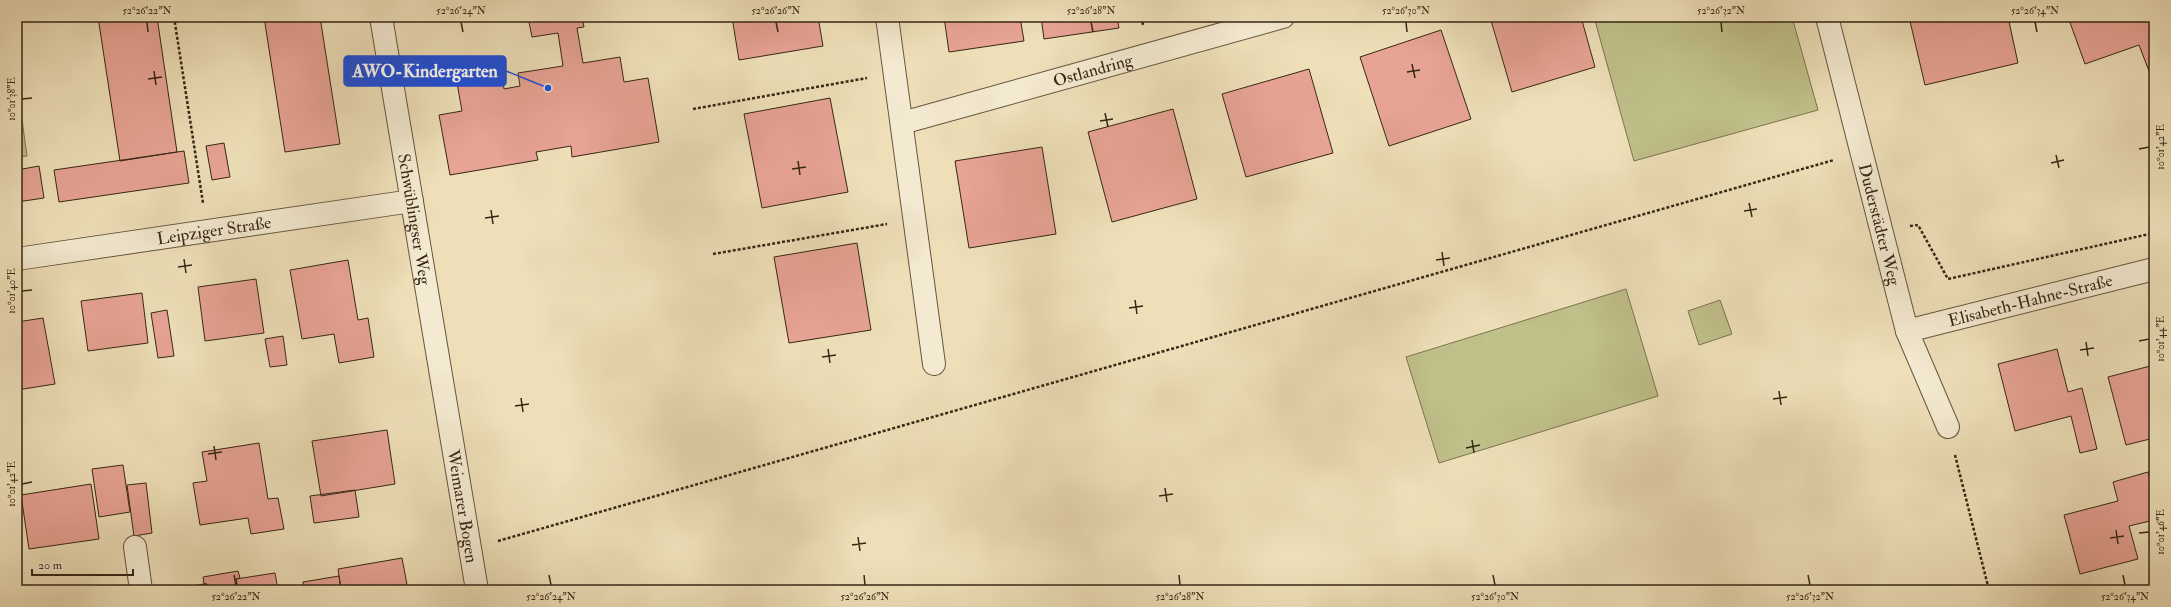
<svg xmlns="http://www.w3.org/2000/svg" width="2171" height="607" viewBox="0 0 2171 607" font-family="'IM FELL Double Pica',serif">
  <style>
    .green { fill: #c0c08a; stroke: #7b7450 }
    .building { fill: #e7a394; stroke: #362715 }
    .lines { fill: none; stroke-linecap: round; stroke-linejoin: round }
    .minor-casing { stroke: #64553e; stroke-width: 24 }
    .path { stroke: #362715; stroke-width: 2.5; stroke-dasharray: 3 2; stroke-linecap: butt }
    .minor { stroke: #f4ead1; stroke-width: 22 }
    .ticks { fill: none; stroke: #362715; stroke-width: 1.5 }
    .labels { text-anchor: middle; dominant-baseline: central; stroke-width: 3.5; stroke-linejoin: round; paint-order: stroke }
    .street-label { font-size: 17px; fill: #362715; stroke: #f4ead1 }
    .leader { fill: none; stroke: #1d4ed8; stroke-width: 1.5 }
    .callout-dot { fill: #1d4ed8; stroke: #f4ead1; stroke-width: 1.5 }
    .callout { fill: #1d4ed8; stroke: #1d4ed8; stroke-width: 1.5 }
    .callout-label { font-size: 18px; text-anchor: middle; font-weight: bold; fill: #fff }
    .neatline { fill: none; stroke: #362715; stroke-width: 1.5 }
    .ticks-label { font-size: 10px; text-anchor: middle; fill: #362715 }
  </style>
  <rect width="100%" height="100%" fill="#eedfb8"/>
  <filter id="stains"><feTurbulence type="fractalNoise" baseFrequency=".005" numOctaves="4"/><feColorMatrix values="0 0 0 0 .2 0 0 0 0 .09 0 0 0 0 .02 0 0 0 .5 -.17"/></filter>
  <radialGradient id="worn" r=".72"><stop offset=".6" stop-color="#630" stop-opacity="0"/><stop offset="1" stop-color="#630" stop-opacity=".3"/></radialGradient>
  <path class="green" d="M 1594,17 L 1792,17 L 1818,110 L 1634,161 Z
    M 17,84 L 27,156 L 17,157 Z
    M 1626,289 L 1658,396 L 1439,463 L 1406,357 Z
    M 1720,300 L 1732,334 L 1699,345 L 1688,311 Z"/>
  <path class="building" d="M 98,17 L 157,17 L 177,152 L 120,161 Z
    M 264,17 L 320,17 L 340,144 L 285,152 Z
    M 528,17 L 582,17 L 584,27 L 577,28 L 583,63 L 620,57 L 624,82 L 648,78 L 659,142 L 572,157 L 571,146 L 536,152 L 538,160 L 450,175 L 439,115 L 462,111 L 457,83 L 502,75 L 504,89 L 520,86 L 518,73 L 563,66 L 558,33 L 532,37 Z
    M 732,17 L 818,17 L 823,46 L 739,60 Z
    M 944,17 L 1020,17 L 1024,41 L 949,52 Z
    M 1041,17 L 1117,17 L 1119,28 L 1044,39 Z
    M 1490,17 L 1581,17 L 1595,67 L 1512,92 Z
    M 1909,17 L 2008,17 L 2018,63 L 1925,85 Z
    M 2068,17 L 2154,17 L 2154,84 L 2139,45 L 2085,64 Z
    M 1441,30 L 1471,119 L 1389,146 L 1360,57 Z
    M 1309,69 L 1333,153 L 1246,177 L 1222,94 Z
    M 830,98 L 848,192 L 762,208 L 744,114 Z
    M 1173,109 L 1197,199 L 1112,222 L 1088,132 Z
    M 224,143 L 230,177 L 212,180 L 206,146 Z
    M 1042,147 L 1056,234 L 969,248 L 955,161 Z
    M 184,151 L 189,183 L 59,202 L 54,170 Z
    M 39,166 L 44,198 L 17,202 L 17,170 Z
    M 857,243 L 871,330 L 789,343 L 774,257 Z
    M 348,260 L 358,320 L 368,318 L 374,357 L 339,363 L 334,334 L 302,339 L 290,270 Z
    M 256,279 L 264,333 L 205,341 L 198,287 Z
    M 142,293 L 148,343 L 88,351 L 81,301 Z
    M 167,310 L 174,356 L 158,358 L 151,313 Z
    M 43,318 L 55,384 L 17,390 L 17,322 Z
    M 283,336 L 287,365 L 270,367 L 265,339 Z
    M 2057,349 L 2068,392 L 2082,388 L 2097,449 L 2080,453 L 2071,416 L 2015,431 L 1998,364 Z
    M 2154,365 L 2154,438 L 2126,445 L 2108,377 Z
    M 387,430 L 395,484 L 321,496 L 312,441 Z
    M 259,443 L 268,499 L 278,498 L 284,529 L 251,534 L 248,518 L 200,525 L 193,483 L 207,481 L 202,452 Z
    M 123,465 L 130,512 L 99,517 L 92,469 Z
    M 2148,472 L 2154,495 L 2154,520 L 2129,526 L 2138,559 L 2080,574 L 2064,515 L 2118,501 L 2113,482 Z
    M 146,483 L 152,533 L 134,536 L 127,485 Z
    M 91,484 L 99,539 L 29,549 L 21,495 Z
    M 355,490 L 359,517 L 314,523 L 310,496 Z
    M 402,558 L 408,590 L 341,590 L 338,569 Z
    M 238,571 L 240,578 L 236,579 L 238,590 L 208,590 L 207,584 L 204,584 L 203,577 Z
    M 275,573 L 278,590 L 238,590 L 236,579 Z
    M 339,576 L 341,590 L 304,590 L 303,582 Z
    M 204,584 L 207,584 L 208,590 L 169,590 Z"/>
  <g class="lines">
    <g class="minor-casing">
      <g id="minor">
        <path id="s1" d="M 381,17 L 477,590"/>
        <path d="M 887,17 L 934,364"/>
        <path id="s2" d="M 1827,17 L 1907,331 L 1948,427"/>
        <path id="s3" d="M 902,123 L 1283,17"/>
        <path id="s4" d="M 17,259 L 412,201"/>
        <path id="s5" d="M 1907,331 L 2154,269"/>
        <path d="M 135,547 L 141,590"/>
      </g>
    </g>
    <path class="path" d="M 174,17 L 203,203
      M 1142,17 L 1143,26
      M 693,109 L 867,78
      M 1910,226 L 1918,225 L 1948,279 L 2154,233
      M 713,254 L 887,224
      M 1955,455 L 1989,590
      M 498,541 L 1834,160"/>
    <use href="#minor" class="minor"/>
  </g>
  <path class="ticks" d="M 147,22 L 148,32M 461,22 L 463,32M 776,22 L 778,32M 1091,22 L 1093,32M 1406,22 L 1407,32M 1721,22 L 1722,32M 2035,22 L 2037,32M 1412,64 L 1415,78M 154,71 L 156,85M 1407,72 L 1420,70M 148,79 L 162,77M 22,99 L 32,98M 1105,113 L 1108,127M 1100,121 L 1113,119M 2139,149 L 2149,147M 2056,155 L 2059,168M 798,161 L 800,175M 2051,163 L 2064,160M 792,169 L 806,167M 1749,203 L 1752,217M 491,210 L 493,224M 1744,211 L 1757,209M 485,218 L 499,216M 1442,252 L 1444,266M 184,259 L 186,273M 1436,260 L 1450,258M 178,267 L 192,265M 22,291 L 32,290M 1135,300 L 1137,314M 1129,308 L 1143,306M 2139,341 L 2149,339M 2086,342 L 2088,356M 828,349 L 830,363M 2080,350 L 2094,348M 822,357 L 836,355M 1779,391 L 1781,405M 521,398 L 523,412M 1773,399 L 1787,397M 515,406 L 529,404M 1472,440 L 1474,453M 214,446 L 216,460M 1466,448 L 1480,445M 208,454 L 222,452M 22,484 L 32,482M 1165,488 L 1167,502M 1159,496 L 1173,494M 2116,530 L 2118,544M 2139,533 L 2149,532M 858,537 L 860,551M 2110,538 L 2124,536M 852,545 L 866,543M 234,575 L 236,585M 549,575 L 551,585M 864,575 L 865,585M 1179,575 L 1180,585M 1493,575 L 1495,585M 1808,575 L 1810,585M 2123,575 L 2125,585"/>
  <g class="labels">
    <g class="street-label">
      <text stroke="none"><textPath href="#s3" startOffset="198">Ostlandring</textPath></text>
      <text stroke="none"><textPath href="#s1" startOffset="205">Schwüblingser Weg</textPath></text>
      <text stroke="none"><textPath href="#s2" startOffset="214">Duderstädter Weg</textPath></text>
      <text stroke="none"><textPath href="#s4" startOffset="199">Leipziger Straße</textPath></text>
      <text stroke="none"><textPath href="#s5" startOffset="127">Elisabeth-Hahne-Straße</textPath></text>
      <text stroke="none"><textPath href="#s1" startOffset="496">Weimarer Bogen</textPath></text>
    </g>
  </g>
  <path class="leader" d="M548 88L506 71"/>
  <circle class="callout-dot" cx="548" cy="88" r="4"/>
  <rect class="callout" x="344" y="56" width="162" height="30" rx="4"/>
  <g class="callout-label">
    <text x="425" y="77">AWO-Kindergarten</text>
  </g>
  <rect width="2171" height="607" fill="none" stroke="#eedfb8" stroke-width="44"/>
  <path d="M32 569v6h101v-6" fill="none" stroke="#362715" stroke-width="2"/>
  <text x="38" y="569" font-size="12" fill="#362715" stroke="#f4ead1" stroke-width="3" paint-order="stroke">20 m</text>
  <rect x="22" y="22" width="2127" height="563" class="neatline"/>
  <g class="ticks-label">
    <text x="147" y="14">52°26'22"N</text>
    <text x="461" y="14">52°26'24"N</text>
    <text x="776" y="14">52°26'26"N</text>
    <text x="1091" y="14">52°26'28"N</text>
    <text x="1406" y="14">52°26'30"N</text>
    <text x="1721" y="14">52°26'32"N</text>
    <text x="2035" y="14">52°26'34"N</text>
    <text transform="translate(11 99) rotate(-90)" y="4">10°01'38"E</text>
    <text transform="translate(2160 147) rotate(-90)" y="4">10°01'42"E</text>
    <text transform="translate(11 291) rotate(-90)" y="4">10°01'40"E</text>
    <text transform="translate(2160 339) rotate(-90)" y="4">10°01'44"E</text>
    <text transform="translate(11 484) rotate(-90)" y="4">10°01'42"E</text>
    <text transform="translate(2160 532) rotate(-90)" y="4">10°01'46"E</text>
    <text x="236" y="600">52°26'22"N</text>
    <text x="551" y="600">52°26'24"N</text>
    <text x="865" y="600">52°26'26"N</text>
    <text x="1180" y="600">52°26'28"N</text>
    <text x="1495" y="600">52°26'30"N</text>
    <text x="1810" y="600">52°26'32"N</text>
    <text x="2125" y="600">52°26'34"N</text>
  </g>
  <rect width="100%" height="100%" filter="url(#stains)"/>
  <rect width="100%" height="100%" fill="url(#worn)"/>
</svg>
